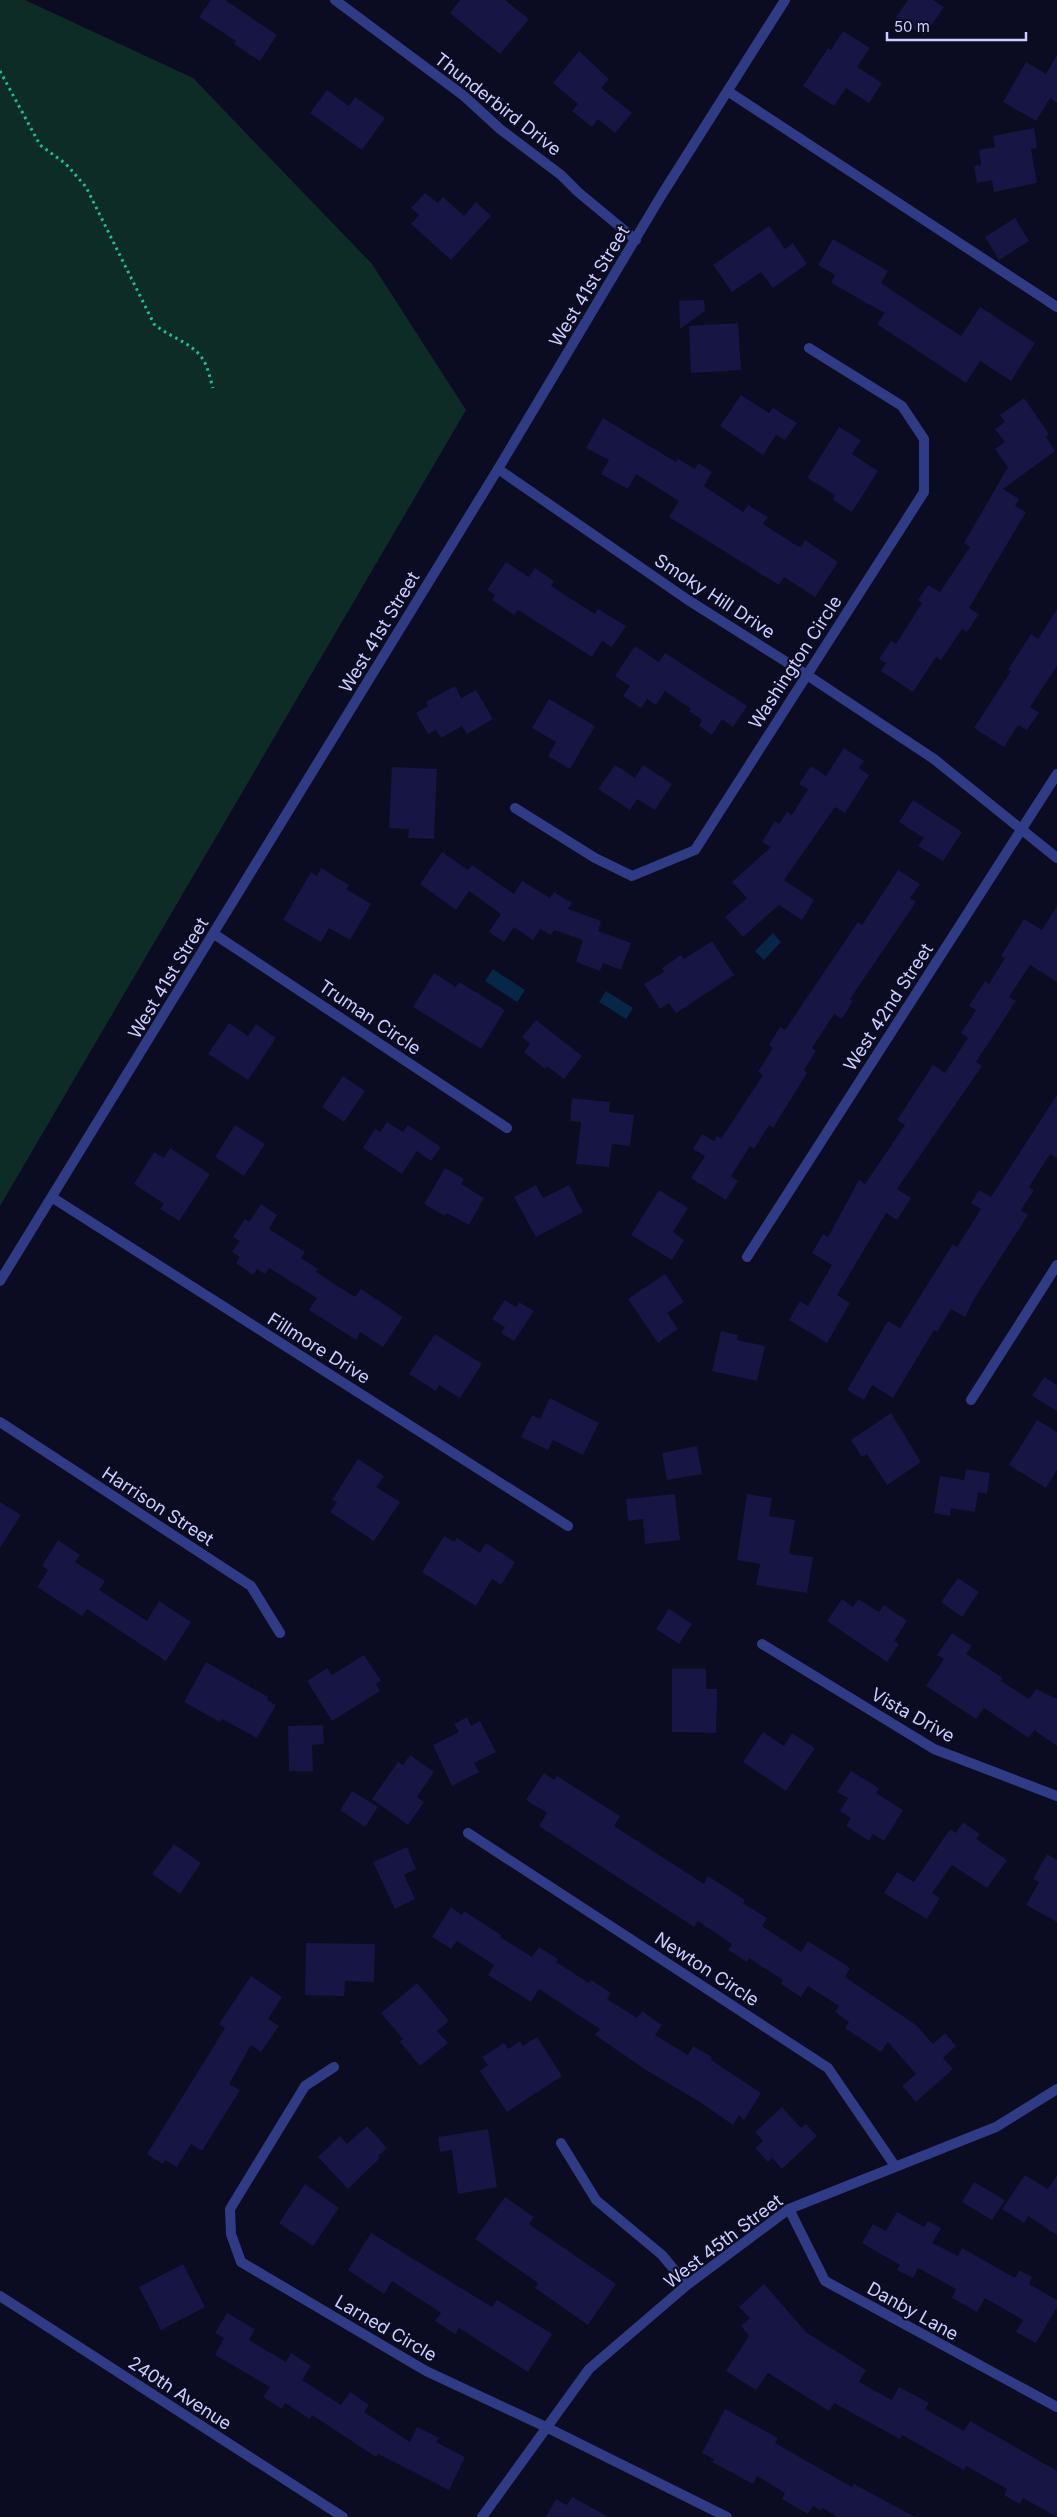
<svg xmlns="http://www.w3.org/2000/svg" width="1057" height="2517" viewBox="0 0 1057 2517" font-family="Inter,sans-serif">
  <style>
    .green { fill: #0d2c26 }
    .water { fill: #062745 }
    .building { fill: #161544 }
    .lines { fill: none; stroke-linecap: round; stroke-linejoin: round }
    .path { stroke: #21bd9a; stroke-width: 3; stroke-dasharray: 2.5 4; stroke-linecap: butt }
    .service { stroke: #303b86; stroke-width: 10 }
    .minor { stroke: #303b86; stroke-width: 10 }
    .tertiary { stroke: #303b86; stroke-width: 10 }
    .labels { text-anchor: middle; dominant-baseline: central; stroke-width: 4; stroke-linejoin: round; paint-order: stroke }
    .street-label { font-size: 18px; fill: #cbceff; stroke: #0b0b21 }
  </style>
  <rect width="100%" height="100%" fill="#0b0b21"/>
  <path class="green" d="M 0,0 L 25,0 L 193,78 L 372,264 L 466,410 L 0,1206 Z"/>
  <path class="water" d="M 773,933 L 781,942 L 764,960 L 755,951 Z
    M 493,969 L 525,990 L 517,1002 L 485,981 Z
    M 606,991 L 633,1008 L 626,1019 L 599,1002 Z"/>
  <path class="building" d="M 211,0 L 225,0 L 277,35 L 260,61 L 234,44 L 236,41 L 199,17 Z
    M 460,0 L 505,0 L 529,19 L 500,54 L 450,13 Z
    M 908,0 L 933,0 L 944,7 L 924,36 L 896,17 Z
    M 843,31 L 870,48 L 857,67 L 882,83 L 869,103 L 846,88 L 834,106 L 803,86 L 828,48 L 831,50 Z
    M 579,51 L 609,79 L 601,88 L 632,113 L 615,133 L 598,119 L 592,127 L 572,111 L 578,104 L 553,83 Z
    M 1057,55 L 1057,103 L 1050,98 L 1036,121 L 1003,102 L 1026,62 L 1046,74 Z
    M 327,90 L 349,106 L 355,97 L 385,118 L 362,150 L 310,113 Z
    M 1034,128 L 1037,148 L 1031,149 L 1037,183 L 994,192 L 992,180 L 977,183 L 974,166 L 981,165 L 979,150 L 995,147 L 993,136 Z
    M 425,193 L 438,203 L 443,197 L 464,216 L 476,202 L 491,216 L 451,260 L 411,224 L 419,215 L 411,208 Z
    M 1015,218 L 1029,241 L 999,260 L 985,237 Z
    M 769,226 L 785,249 L 793,243 L 807,264 L 773,288 L 761,272 L 732,292 L 713,265 Z
    M 833,239 L 888,271 L 881,283 L 961,336 L 980,307 L 1035,343 L 1011,381 L 980,361 L 966,383 L 877,324 L 885,313 L 831,283 L 835,275 L 818,265 Z
    M 704,300 L 705,311 L 680,329 L 679,301 Z
    M 738,323 L 741,370 L 691,373 L 689,326 Z
    M 741,395 L 769,413 L 773,408 L 797,423 L 785,440 L 776,435 L 763,455 L 720,426 Z
    M 1024,398 L 1049,434 L 1046,437 L 1055,451 L 1003,489 L 1019,499 L 1015,506 L 1026,512 L 969,608 L 979,614 L 967,632 L 962,629 L 941,660 L 936,657 L 913,692 L 881,671 L 886,663 L 879,659 L 891,641 L 896,644 L 922,603 L 918,600 L 928,585 L 940,592 L 970,547 L 964,543 L 1008,467 L 995,449 L 1005,442 L 995,429 L 1005,422 L 1000,415 Z
    M 603,418 L 676,462 L 678,459 L 695,469 L 698,463 L 712,472 L 704,486 L 743,512 L 748,505 L 768,517 L 763,524 L 794,544 L 801,547 L 805,540 L 838,562 L 815,597 L 784,577 L 779,585 L 669,517 L 679,501 L 636,474 L 628,489 L 601,474 L 609,460 L 586,448 Z
    M 839,427 L 861,440 L 852,454 L 878,471 L 852,512 L 833,500 L 835,495 L 807,478 Z
    M 506,562 L 529,577 L 535,568 L 554,581 L 551,586 L 595,614 L 598,609 L 626,626 L 612,647 L 602,641 L 592,657 L 518,610 L 514,615 L 492,600 L 495,595 L 487,590 Z
    M 1057,609 L 1057,666 L 1030,707 L 1039,713 L 1027,730 L 1018,725 L 1004,747 L 974,728 L 1011,671 L 1008,670 L 1031,634 L 1038,639 Z
    M 635,646 L 659,662 L 665,653 L 747,706 L 733,727 L 722,719 L 712,735 L 699,726 L 702,720 L 689,711 L 691,709 L 665,691 L 656,705 L 647,699 L 641,708 L 623,696 L 630,686 L 615,676 Z
    M 455,686 L 461,698 L 476,690 L 493,719 L 467,734 L 462,726 L 441,738 L 436,730 L 428,734 L 416,713 L 428,706 L 426,702 Z
    M 549,699 L 595,726 L 570,769 L 548,756 L 556,742 L 532,728 Z
    M 844,748 L 864,761 L 859,768 L 869,775 L 845,813 L 835,807 L 784,880 L 814,900 L 802,920 L 779,905 L 743,937 L 725,917 L 747,898 L 732,882 L 771,847 L 762,842 L 775,821 L 779,824 L 787,812 L 792,815 L 808,789 L 799,784 L 811,766 L 826,776 Z
    M 615,765 L 635,778 L 643,765 L 672,784 L 655,810 L 637,799 L 630,810 L 598,789 Z
    M 392,767 L 437,769 L 434,839 L 408,838 L 409,829 L 389,828 Z
    M 913,800 L 962,832 L 943,861 L 918,846 L 924,838 L 899,822 Z
    M 442,852 L 468,870 L 472,865 L 514,894 L 522,881 L 550,898 L 554,892 L 572,903 L 568,909 L 601,921 L 598,931 L 631,943 L 621,970 L 603,963 L 600,971 L 576,962 L 583,940 L 554,930 L 551,935 L 540,929 L 533,940 L 514,927 L 504,942 L 489,932 L 501,914 L 469,891 L 456,910 L 420,884 Z
    M 321,868 L 349,885 L 346,889 L 371,904 L 350,940 L 329,928 L 321,942 L 283,920 L 311,872 L 317,876 Z
    M 898,870 L 920,884 L 910,898 L 916,902 L 850,999 L 853,1001 L 842,1019 L 834,1014 L 812,1048 L 816,1051 L 804,1070 L 807,1073 L 773,1128 L 769,1125 L 754,1149 L 750,1146 L 731,1176 L 738,1181 L 726,1200 L 691,1178 L 705,1156 L 693,1149 L 702,1134 L 714,1141 L 717,1136 L 721,1139 L 763,1075 L 758,1072 L 773,1048 L 769,1045 L 780,1027 L 785,1030 L 858,922 L 862,925 Z
    M 1057,906 L 1057,982 L 1030,965 L 1009,997 L 1016,1001 L 976,1062 L 982,1066 L 897,1189 L 911,1198 L 897,1220 L 886,1213 L 837,1295 L 850,1303 L 827,1343 L 789,1320 L 800,1301 L 808,1306 L 832,1265 L 812,1253 L 823,1234 L 828,1237 L 859,1180 L 865,1184 L 905,1125 L 897,1120 L 933,1065 L 945,1073 L 968,1038 L 961,1033 L 976,1010 L 969,1006 L 985,981 L 989,984 L 1005,958 L 1001,956 L 1024,919 L 1042,930 Z
    M 712,941 L 734,975 L 676,1013 L 669,1003 L 660,1009 L 644,984 L 664,972 L 662,968 L 681,955 L 684,959 Z
    M 434,973 L 456,987 L 459,982 L 505,1010 L 481,1049 L 413,1007 Z
    M 536,1020 L 582,1056 L 564,1079 L 547,1066 L 545,1069 L 524,1052 L 530,1044 L 522,1037 Z
    M 229,1023 L 248,1036 L 256,1024 L 276,1038 L 248,1080 L 208,1054 Z
    M 343,1076 L 365,1091 L 344,1122 L 322,1107 Z
    M 1057,1095 L 1057,1158 L 1050,1154 L 1029,1187 L 1034,1190 L 1021,1210 L 1028,1215 L 974,1299 L 965,1317 L 951,1309 L 937,1332 L 934,1330 L 893,1398 L 872,1385 L 864,1400 L 847,1390 L 888,1321 L 900,1328 L 953,1244 L 957,1247 L 981,1209 L 971,1203 L 979,1190 L 991,1197 Z
    M 572,1098 L 610,1102 L 609,1112 L 634,1115 L 630,1146 L 612,1144 L 609,1167 L 576,1164 L 581,1122 L 570,1121 Z
    M 387,1122 L 403,1132 L 408,1125 L 441,1147 L 431,1161 L 417,1151 L 402,1174 L 363,1148 L 375,1129 L 380,1132 Z
    M 235,1125 L 265,1144 L 244,1176 L 215,1157 Z
    M 170,1148 L 210,1174 L 179,1221 L 160,1209 L 164,1204 L 134,1184 L 154,1152 L 164,1158 Z
    M 445,1168 L 464,1179 L 461,1184 L 484,1198 L 469,1225 L 447,1213 L 445,1216 L 424,1204 Z
    M 536,1185 L 543,1198 L 569,1185 L 583,1212 L 536,1237 L 514,1197 Z
    M 659,1190 L 688,1208 L 673,1232 L 684,1240 L 672,1260 L 631,1235 Z
    M 261,1204 L 277,1215 L 269,1229 L 305,1252 L 301,1258 L 318,1269 L 316,1272 L 355,1297 L 361,1289 L 403,1317 L 383,1347 L 360,1332 L 356,1340 L 309,1310 L 317,1298 L 269,1268 L 265,1274 L 257,1269 L 253,1275 L 236,1263 L 240,1257 L 232,1252 L 240,1241 L 233,1237 L 245,1219 L 249,1222 Z
    M 665,1274 L 684,1302 L 667,1313 L 678,1329 L 658,1343 L 628,1299 Z
    M 505,1300 L 516,1307 L 519,1302 L 534,1311 L 514,1341 L 501,1333 L 505,1327 L 492,1319 Z
    M 721,1331 L 738,1335 L 737,1340 L 765,1346 L 757,1381 L 712,1371 Z
    M 435,1334 L 482,1364 L 460,1398 L 439,1385 L 436,1391 L 409,1374 Z
    M 1044,1377 L 1057,1385 L 1057,1411 L 1032,1396 Z
    M 550,1398 L 599,1423 L 583,1455 L 553,1440 L 548,1450 L 521,1437 L 532,1415 L 540,1419 Z
    M 891,1413 L 921,1462 L 887,1485 L 867,1454 L 862,1457 L 851,1440 Z
    M 1037,1420 L 1057,1432 L 1057,1470 L 1046,1488 L 1009,1465 Z
    M 697,1446 L 702,1474 L 667,1480 L 662,1453 Z
    M 358,1459 L 384,1476 L 376,1487 L 400,1502 L 374,1541 L 330,1512 L 337,1502 L 332,1500 Z
    M 966,1469 L 990,1473 L 987,1494 L 978,1492 L 975,1512 L 951,1508 L 950,1516 L 934,1513 L 940,1476 L 964,1480 Z
    M 675,1494 L 680,1540 L 645,1544 L 643,1519 L 628,1521 L 626,1499 Z
    M 747,1494 L 772,1498 L 769,1516 L 795,1520 L 789,1554 L 813,1557 L 807,1593 L 756,1585 L 760,1564 L 737,1560 Z
    M 0,1502 L 21,1515 L 0,1548 Z
    M 444,1536 L 454,1542 L 457,1538 L 480,1553 L 486,1543 L 515,1562 L 501,1585 L 492,1579 L 476,1606 L 422,1572 Z
    M 58,1540 L 80,1555 L 75,1562 L 105,1581 L 99,1590 L 147,1621 L 159,1601 L 191,1622 L 166,1661 L 87,1609 L 82,1616 L 37,1587 L 48,1570 L 42,1566 Z
    M 958,1578 L 979,1592 L 962,1617 L 941,1602 Z
    M 842,1599 L 853,1607 L 858,1599 L 879,1612 L 884,1605 L 907,1621 L 894,1641 L 899,1644 L 887,1662 L 827,1621 Z
    M 669,1609 L 692,1624 L 679,1644 L 656,1629 Z
    M 952,1633 L 972,1646 L 966,1654 L 1003,1678 L 1001,1681 L 1029,1699 L 1036,1689 L 1057,1699 L 1057,1746 L 1034,1730 L 1029,1738 L 984,1708 L 976,1719 L 926,1686 L 944,1659 L 937,1655 Z
    M 364,1655 L 381,1681 L 376,1684 L 380,1691 L 332,1721 L 307,1681 L 327,1668 L 332,1675 Z
    M 206,1662 L 268,1697 L 267,1700 L 276,1705 L 257,1738 L 222,1719 L 220,1722 L 184,1702 Z
    M 672,1669 L 706,1669 L 706,1689 L 717,1689 L 716,1733 L 672,1732 Z
    M 467,1717 L 471,1726 L 480,1721 L 496,1752 L 474,1763 L 479,1772 L 452,1786 L 433,1745 L 459,1732 L 454,1724 Z
    M 323,1725 L 324,1744 L 312,1745 L 313,1771 L 289,1771 L 288,1726 Z
    M 763,1732 L 784,1746 L 792,1733 L 815,1748 L 786,1791 L 743,1762 Z
    M 410,1755 L 434,1772 L 417,1797 L 424,1802 L 408,1825 L 372,1799 L 398,1762 L 403,1765 Z
    M 851,1771 L 879,1788 L 876,1793 L 903,1810 L 884,1841 L 873,1834 L 869,1841 L 846,1826 L 851,1818 L 840,1811 L 848,1798 L 837,1792 Z
    M 544,1773 L 554,1780 L 557,1776 L 620,1816 L 614,1826 L 704,1884 L 708,1876 L 745,1900 L 743,1903 L 767,1918 L 762,1926 L 801,1952 L 808,1941 L 850,1968 L 845,1977 L 916,2025 L 933,2044 L 945,2033 L 956,2046 L 943,2058 L 953,2069 L 916,2102 L 902,2086 L 916,2074 L 888,2042 L 881,2052 L 845,2028 L 849,2022 L 835,2012 L 839,2006 L 808,1986 L 801,1997 L 781,1984 L 783,1980 L 749,1958 L 747,1962 L 728,1950 L 732,1944 L 698,1921 L 694,1927 L 539,1826 L 547,1813 L 526,1800 Z
    M 352,1791 L 378,1807 L 365,1827 L 340,1810 Z
    M 963,1822 L 980,1834 L 976,1839 L 1007,1860 L 987,1888 L 952,1865 L 932,1893 L 940,1898 L 927,1919 L 884,1893 L 897,1872 L 914,1882 L 950,1829 L 956,1833 Z
    M 174,1844 L 201,1863 L 180,1894 L 152,1874 Z
    M 407,1847 L 416,1869 L 404,1875 L 415,1899 L 395,1909 L 373,1862 Z
    M 1047,1854 L 1057,1860 L 1057,1922 L 1026,1905 L 1039,1882 L 1033,1879 Z
    M 451,1907 L 462,1915 L 464,1911 L 501,1935 L 500,1937 L 532,1957 L 539,1947 L 558,1959 L 556,1962 L 589,1983 L 591,1980 L 611,1993 L 607,1999 L 637,2018 L 642,2011 L 662,2025 L 655,2035 L 688,2055 L 693,2046 L 712,2057 L 711,2060 L 761,2093 L 744,2120 L 739,2115 L 733,2125 L 700,2102 L 646,2070 L 595,2035 L 600,2029 L 539,1989 L 531,2002 L 488,1975 L 494,1965 L 457,1941 L 451,1949 L 432,1937 Z
    M 306,1943 L 375,1944 L 374,1982 L 345,1981 L 344,1996 L 305,1995 Z
    M 251,1976 L 282,1997 L 268,2019 L 279,2026 L 261,2052 L 251,2045 L 229,2084 L 240,2090 L 202,2151 L 191,2144 L 177,2167 L 165,2160 L 163,2164 L 147,2154 L 225,2028 L 219,2024 Z
    M 417,1983 L 449,2021 L 437,2031 L 448,2043 L 420,2066 L 400,2042 L 403,2039 L 381,2013 Z
    M 537,2037 L 562,2076 L 507,2112 L 480,2071 L 488,2065 L 482,2057 L 504,2043 L 508,2049 L 520,2041 L 523,2046 Z
    M 782,2107 L 801,2128 L 806,2124 L 817,2136 L 782,2169 L 772,2158 L 768,2162 L 755,2148 L 763,2141 L 755,2132 Z
    M 367,2126 L 387,2148 L 378,2156 L 380,2158 L 348,2189 L 318,2157 L 340,2136 L 347,2144 Z
    M 488,2129 L 497,2187 L 458,2194 L 452,2150 L 440,2152 L 438,2137 Z
    M 1025,2175 L 1048,2189 L 1057,2175 L 1057,2235 L 1028,2216 L 1024,2223 L 1002,2209 Z
    M 974,2182 L 1005,2200 L 992,2220 L 962,2202 Z
    M 305,2184 L 339,2208 L 313,2246 L 279,2223 Z
    M 505,2197 L 534,2217 L 529,2224 L 616,2284 L 588,2325 L 535,2288 L 538,2283 L 475,2239 Z
    M 897,2212 L 924,2227 L 928,2221 L 941,2228 L 932,2243 L 958,2256 L 962,2248 L 1015,2278 L 1019,2270 L 1032,2277 L 1029,2284 L 1057,2300 L 1057,2307 L 1036,2343 L 1016,2332 L 1023,2320 L 985,2298 L 977,2312 L 952,2298 L 956,2289 L 918,2268 L 913,2278 L 897,2270 L 900,2265 L 862,2243 L 873,2224 L 886,2231 Z
    M 371,2233 L 492,2307 L 497,2300 L 552,2334 L 528,2372 L 459,2328 L 455,2334 L 435,2321 L 441,2313 L 392,2281 L 384,2294 L 348,2270 Z
    M 183,2264 L 205,2307 L 161,2330 L 139,2287 Z
    M 764,2284 L 807,2333 L 866,2370 L 859,2382 L 892,2400 L 899,2387 L 929,2403 L 925,2409 L 964,2431 L 970,2421 L 1057,2471 L 1057,2517 L 1023,2498 L 1020,2504 L 1004,2495 L 1007,2489 L 966,2466 L 964,2470 L 902,2435 L 900,2439 L 834,2403 L 829,2411 L 768,2373 L 756,2390 L 726,2371 L 749,2336 L 741,2326 L 750,2318 L 739,2307 Z
    M 227,2313 L 255,2329 L 249,2340 L 286,2362 L 291,2353 L 311,2366 L 302,2380 L 341,2405 L 350,2392 L 369,2405 L 364,2412 L 410,2442 L 417,2427 L 439,2438 L 436,2442 L 465,2457 L 449,2490 L 378,2454 L 376,2457 L 312,2415 L 310,2419 L 285,2403 L 282,2409 L 263,2397 L 270,2387 L 215,2355 L 224,2338 L 215,2333 Z
    M 725,2409 L 778,2438 L 775,2443 L 852,2487 L 854,2484 L 915,2517 L 838,2517 L 822,2508 L 821,2511 L 813,2506 L 808,2514 L 782,2499 L 785,2493 L 757,2476 L 753,2484 L 712,2462 L 714,2459 L 702,2453 Z
    M 572,2497 L 609,2517 L 546,2517 L 556,2499 L 567,2505 Z"/>
  <g class="lines">
    <path class="path" d="M 0,71 L 40,145 L 66,164 L 86,187 L 154,324 C 169,337 191,342 202,358 C 208,366 210,379 213,388"/>
    <path class="service" d="M 729,92 L 1057,307"/>
    <path class="minor" d="M 335,0 L 464,96 L 500,129 L 561,175 L 578,192 L 636,240
      M 498,469 L 688,600 L 807,675 L 934,759 L 1057,858
      M 515,808 L 595,858 L 632,876 L 695,850 L 924,492 L 924,439 L 902,406 L 809,348
      M 214,934 L 507,1128
      M 53,1198 L 568,1526
      M 747,1257 L 1057,774
      M 971,1400 L 1057,1265
      M 0,1422 L 251,1586 L 280,1633
      M 762,1644 L 934,1749 L 1057,1796
      M 468,1833 L 828,2068 L 895,2166
      M 334,2067 L 305,2086 L 230,2209 L 231,2234 L 241,2262 L 426,2371 L 546,2427 L 727,2517
      M 561,2143 L 596,2200 L 662,2255 L 687,2285
      M 789,2209 L 825,2281 L 1057,2407
      M 0,2296 L 343,2517
      M 482,2517 L 589,2369 L 687,2285 L 789,2209 L 996,2127 L 1057,2089"/>
    <path class="tertiary" d="M 0,1281 L 498,469 L 661,196 L 785,0"/>
  </g>
  <g class="labels">
    <g class="street-label">
      <text transform="translate(498 104) rotate(38)">Thunderbird Drive</text>
      <text transform="translate(589 286) rotate(-59)">West 41st Street</text>
      <text transform="translate(715 596) rotate(33)">Smoky Hill Drive</text>
      <text transform="translate(379 632) rotate(-59)">West 41st Street</text>
      <text transform="translate(795 662) rotate(-57)">Washington Circle</text>
      <text transform="translate(168 978) rotate(-59)">West 41st Street</text>
      <text transform="translate(888 1007) rotate(-57)">West 42nd Street</text>
      <text transform="translate(370 1017) rotate(34)">Truman Circle</text>
      <text transform="translate(319 1348) rotate(32)">Fillmore Drive</text>
      <text transform="translate(158 1506) rotate(33)">Harrison Street</text>
      <text transform="translate(913 1715) rotate(29)">Vista Drive</text>
      <text transform="translate(707 1969) rotate(33)">Newton Circle</text>
      <text transform="translate(723 2241) rotate(-37)">West 45th Street</text>
      <text transform="translate(913 2311) rotate(29)">Danby Lane</text>
      <text transform="translate(386 2328) rotate(30)">Larned Circle</text>
      <text transform="translate(180 2393) rotate(33)">240th Avenue</text>
    </g>
  </g>
  <path d="M887 32v8h139v-8" fill="none" stroke="#cbceff" stroke-width="2.5"/>
  <text x="894" y="32" font-size="15" fill="#cbceff" stroke="#0b0b21" stroke-width="4" paint-order="stroke">50 m</text>
</svg>
